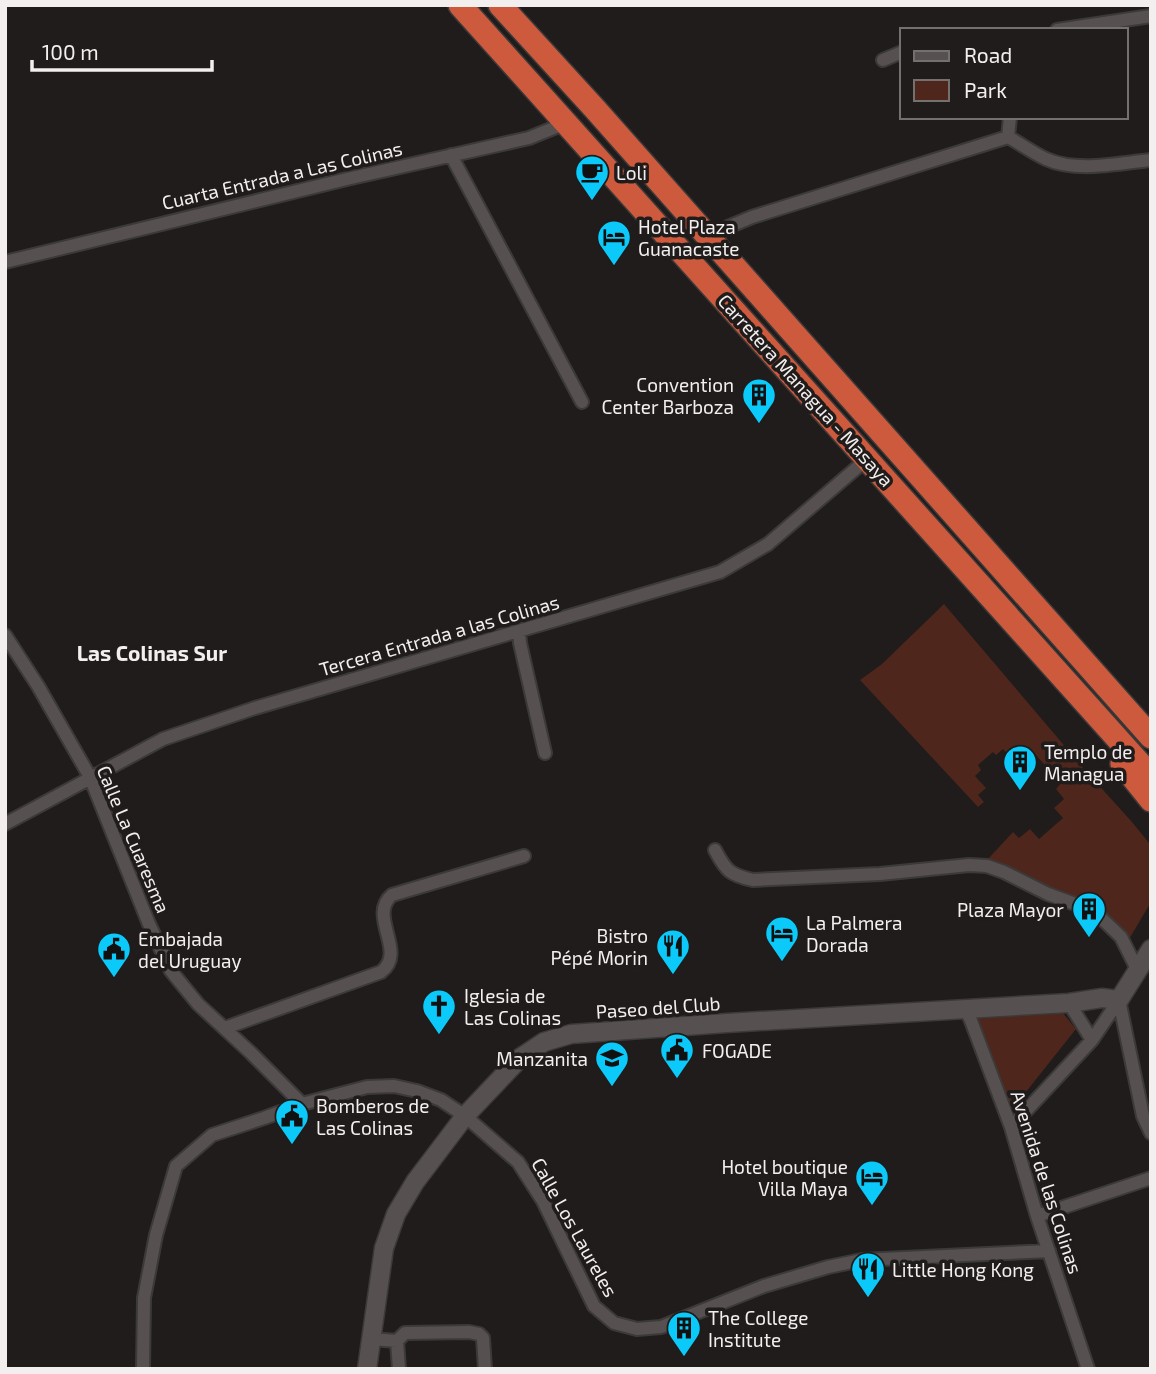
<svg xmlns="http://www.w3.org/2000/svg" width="1156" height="1374" viewBox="0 0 1156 1374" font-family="'Exo 2',sans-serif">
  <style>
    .green { fill: #4e261c }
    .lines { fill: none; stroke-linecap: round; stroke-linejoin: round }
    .street-casing { stroke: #3c3939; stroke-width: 16 }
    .secondary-casing { stroke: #3c3939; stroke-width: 21 }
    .highway-casing { stroke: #3c3939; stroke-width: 26 }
    .street { stroke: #565150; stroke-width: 12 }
    .secondary { stroke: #565150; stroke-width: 18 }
    .highway { stroke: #ce5a3d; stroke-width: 23 }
    .labels { text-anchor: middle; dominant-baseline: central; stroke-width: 7; stroke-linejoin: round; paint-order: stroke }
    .poi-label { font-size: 19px; fill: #f2efee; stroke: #1f1c1b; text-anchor: start }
    .street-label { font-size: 19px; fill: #f2efee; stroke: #1f1c1b }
    .neighbourhood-label { font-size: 21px; font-weight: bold; fill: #f2efee; stroke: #1f1c1b }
  </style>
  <rect width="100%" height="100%" fill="#1f1c1b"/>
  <path class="green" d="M 944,604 L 1085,770 L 1132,822 L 1149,843 L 1151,846 L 1151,902 L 1128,941 L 1101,914 L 988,859 L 1013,832 L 1019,838 L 1030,829 L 1039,839 L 1063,818 L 1054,808 L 1064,799 L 1056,789 L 1061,783 L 1034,753 L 1029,757 L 1020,748 L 1010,757 L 1003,749 L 996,755 L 993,752 L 978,765 L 981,770 L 975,776 L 986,788 L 978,795 L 984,802 L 978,807 L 860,680 L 882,664 Z
    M 1058,1007 L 1076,1029 L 1018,1102 L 1010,1104 L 976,1018 L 983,1008 Z"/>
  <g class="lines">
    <g class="street-casing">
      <path id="street" d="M 1057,30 L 1151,16
        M 883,60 L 902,52
        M 1008,137 L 1010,117
        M 451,155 L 582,402
        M 710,239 L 728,227 L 752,217 L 1008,137 C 1021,144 1033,153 1046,159 C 1077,173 1119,163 1151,160
        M 5,262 L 351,178 L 529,138 L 566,123
        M 519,631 L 520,643 L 545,753
        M 5,635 L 38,686 L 90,777 L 149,924 L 171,971 L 198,1004 L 251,1053 L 302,1104
        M 5,824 L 163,739 L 255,708 L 720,572 L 768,544 L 867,459
        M 715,850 C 726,871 730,875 753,880 L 880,874 L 969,865 L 987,866 L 1004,872 L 1048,894 L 1094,911 L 1121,937 L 1138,971
        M 1119,1000 L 1143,1116 L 1151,1133
        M 1069,1003 L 1092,1040
        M 965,1010 L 970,1018 L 1011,1127 L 1037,1216 L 1088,1369
        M 225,1028 L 381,972 C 408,952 367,916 392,895 L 524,856
        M 1011,1127 L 1092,1040 L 1119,1000
        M 1037,1216 L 1151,1178
        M 371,1339 L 397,1341 L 405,1333 L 469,1332 L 479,1334 L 483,1338 L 485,1369
        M 397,1341 L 399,1369
        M 143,1369 L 144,1298 L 156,1235 L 176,1166 L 212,1135 L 264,1118 L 302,1104 L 367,1087 L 394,1086 L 417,1091 L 441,1100 L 465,1116 L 518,1162 L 543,1201 L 594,1306 L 614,1323 L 637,1329 L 661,1327 L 764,1286 L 828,1267 L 862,1260 L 1049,1251"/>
    </g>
    <g class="secondary-casing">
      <path id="secondary" d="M 367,1369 L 384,1248 L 396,1214 L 415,1182 L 465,1116 L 520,1058 L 544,1042 L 571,1034 L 727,1023 L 1069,1003 L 1102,998 L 1119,1000 L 1151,949"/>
    </g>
    <g class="highway-casing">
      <path id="highway" d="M 460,5 L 1151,776
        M 500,5 L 595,109 L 1151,737
        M 1122,764 L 1151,800"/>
    </g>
    <use href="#street" class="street"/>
    <use href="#secondary" class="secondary"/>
    <use href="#highway" class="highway"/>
  </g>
  <defs>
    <g id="cafe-pin" transform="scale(1.75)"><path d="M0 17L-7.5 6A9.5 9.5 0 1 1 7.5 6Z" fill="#0bcafa" stroke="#1f1c1b"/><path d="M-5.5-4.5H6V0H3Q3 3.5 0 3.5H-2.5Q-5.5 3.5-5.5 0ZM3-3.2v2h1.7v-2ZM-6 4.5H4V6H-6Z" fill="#111"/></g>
    <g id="hotel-pin" transform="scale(1.75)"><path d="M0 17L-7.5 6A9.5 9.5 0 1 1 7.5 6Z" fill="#0bcafa" stroke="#1f1c1b"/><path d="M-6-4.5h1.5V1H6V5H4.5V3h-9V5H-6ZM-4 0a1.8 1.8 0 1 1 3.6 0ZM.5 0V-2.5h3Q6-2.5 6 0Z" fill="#111"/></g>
    <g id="building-pin" transform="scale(1.75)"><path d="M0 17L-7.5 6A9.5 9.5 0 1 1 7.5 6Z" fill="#0bcafa" stroke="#1f1c1b"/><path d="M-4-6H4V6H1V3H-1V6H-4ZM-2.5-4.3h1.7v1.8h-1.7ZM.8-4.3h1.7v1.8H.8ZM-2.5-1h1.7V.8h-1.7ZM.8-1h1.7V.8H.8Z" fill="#111"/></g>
    <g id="restaurant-pin" transform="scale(1.75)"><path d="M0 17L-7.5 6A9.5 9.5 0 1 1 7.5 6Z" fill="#0bcafa" stroke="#1f1c1b"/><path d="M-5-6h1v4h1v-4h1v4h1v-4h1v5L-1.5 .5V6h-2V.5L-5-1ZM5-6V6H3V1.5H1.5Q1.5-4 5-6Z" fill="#111"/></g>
    <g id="civic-pin" transform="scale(1.75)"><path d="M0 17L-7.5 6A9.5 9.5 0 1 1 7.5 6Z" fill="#0bcafa" stroke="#1f1c1b"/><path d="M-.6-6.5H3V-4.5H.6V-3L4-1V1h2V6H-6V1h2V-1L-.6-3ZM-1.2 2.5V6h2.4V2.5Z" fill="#111"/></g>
    <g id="church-pin" transform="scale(1.75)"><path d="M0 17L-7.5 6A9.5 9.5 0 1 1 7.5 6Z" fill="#0bcafa" stroke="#1f1c1b"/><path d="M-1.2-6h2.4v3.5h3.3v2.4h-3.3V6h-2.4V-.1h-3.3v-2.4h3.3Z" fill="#111"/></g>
    <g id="school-pin" transform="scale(1.75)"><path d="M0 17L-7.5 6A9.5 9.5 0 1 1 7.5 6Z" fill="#0bcafa" stroke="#1f1c1b"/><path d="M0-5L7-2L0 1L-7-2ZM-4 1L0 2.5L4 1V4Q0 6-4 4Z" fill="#111"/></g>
  </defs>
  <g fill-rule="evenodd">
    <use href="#cafe-pin" x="592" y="172"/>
    <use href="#hotel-pin" x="614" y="237"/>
    <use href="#building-pin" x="759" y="395"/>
    <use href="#building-pin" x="1020" y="762"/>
    <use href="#building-pin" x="1089" y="909"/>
    <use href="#hotel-pin" x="782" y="933"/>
    <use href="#restaurant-pin" x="673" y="946"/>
    <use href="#civic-pin" x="114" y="949"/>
    <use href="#church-pin" x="439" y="1006"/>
    <use href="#civic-pin" x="677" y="1050"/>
    <use href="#school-pin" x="612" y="1058"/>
    <use href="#civic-pin" x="292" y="1116"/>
    <use href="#hotel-pin" x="872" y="1177"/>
    <use href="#restaurant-pin" x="868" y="1269"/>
    <use href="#building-pin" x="684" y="1328"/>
  </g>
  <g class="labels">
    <g class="poi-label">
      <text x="616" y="172">Loli</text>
      <text x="638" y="226">Hotel Plaza<tspan x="638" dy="22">Guanacaste</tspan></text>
      <text x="734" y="384" text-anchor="end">Convention<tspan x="734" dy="22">Center Barboza</tspan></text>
      <text x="1044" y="751">Templo de<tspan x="1044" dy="22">Managua</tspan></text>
      <text x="1064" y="909" text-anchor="end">Plaza Mayor</text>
      <text x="806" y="922">La Palmera<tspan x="806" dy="22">Dorada</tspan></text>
      <text x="648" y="935" text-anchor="end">Bistro<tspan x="648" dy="22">Pépé Morin</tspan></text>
      <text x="138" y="938">Embajada<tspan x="138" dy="22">del Uruguay</tspan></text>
      <text x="464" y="995">Iglesia de<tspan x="464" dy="22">Las Colinas</tspan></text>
      <text x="702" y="1050">FOGADE</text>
      <text x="588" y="1058" text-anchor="end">Manzanita</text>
      <text x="316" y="1105">Bomberos de<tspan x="316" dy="22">Las Colinas</tspan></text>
      <text x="848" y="1166" text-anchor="end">Hotel boutique<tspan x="848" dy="22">Villa Maya</tspan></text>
      <text x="892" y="1269">Little Hong Kong</text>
      <text x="708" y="1317">The College<tspan x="708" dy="22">Institute</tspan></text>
    </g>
    <g class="street-label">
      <text transform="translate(282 175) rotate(-13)">Cuarta Entrada a Las Colinas</text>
      <text transform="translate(806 390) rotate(48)">Carretera Managua - Masaya</text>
      <text transform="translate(439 635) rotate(-16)">Tercera Entrada a las Colinas</text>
      <text transform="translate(134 839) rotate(67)">Calle La Cuaresma</text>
      <text transform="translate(658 1007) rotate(-4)">Paseo del Club</text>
      <text transform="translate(1047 1182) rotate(72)">Avenida de las Colinas</text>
      <text transform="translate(575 1227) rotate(61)">Calle Los Laureles</text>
    </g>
    <g class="neighbourhood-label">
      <text x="152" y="652">Las Colinas Sur</text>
    </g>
  </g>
  <rect width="1156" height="1374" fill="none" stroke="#f2efee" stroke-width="14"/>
  <rect x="900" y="28" width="228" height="91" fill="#1f1c1b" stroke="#73706f" stroke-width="2"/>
  <rect x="914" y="51" width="35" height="10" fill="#565150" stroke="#73706f" stroke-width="2"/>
  <text x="964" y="63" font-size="21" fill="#f2efee">Road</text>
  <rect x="914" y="80" width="35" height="21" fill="#4e261c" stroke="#73706f" stroke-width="2"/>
  <text x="964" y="98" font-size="21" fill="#f2efee">Park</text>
  <path d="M32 60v10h180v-10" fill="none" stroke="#f2efee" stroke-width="3.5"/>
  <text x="42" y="60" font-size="21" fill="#f2efee" stroke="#1f1c1b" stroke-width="5" paint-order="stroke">100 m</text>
</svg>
